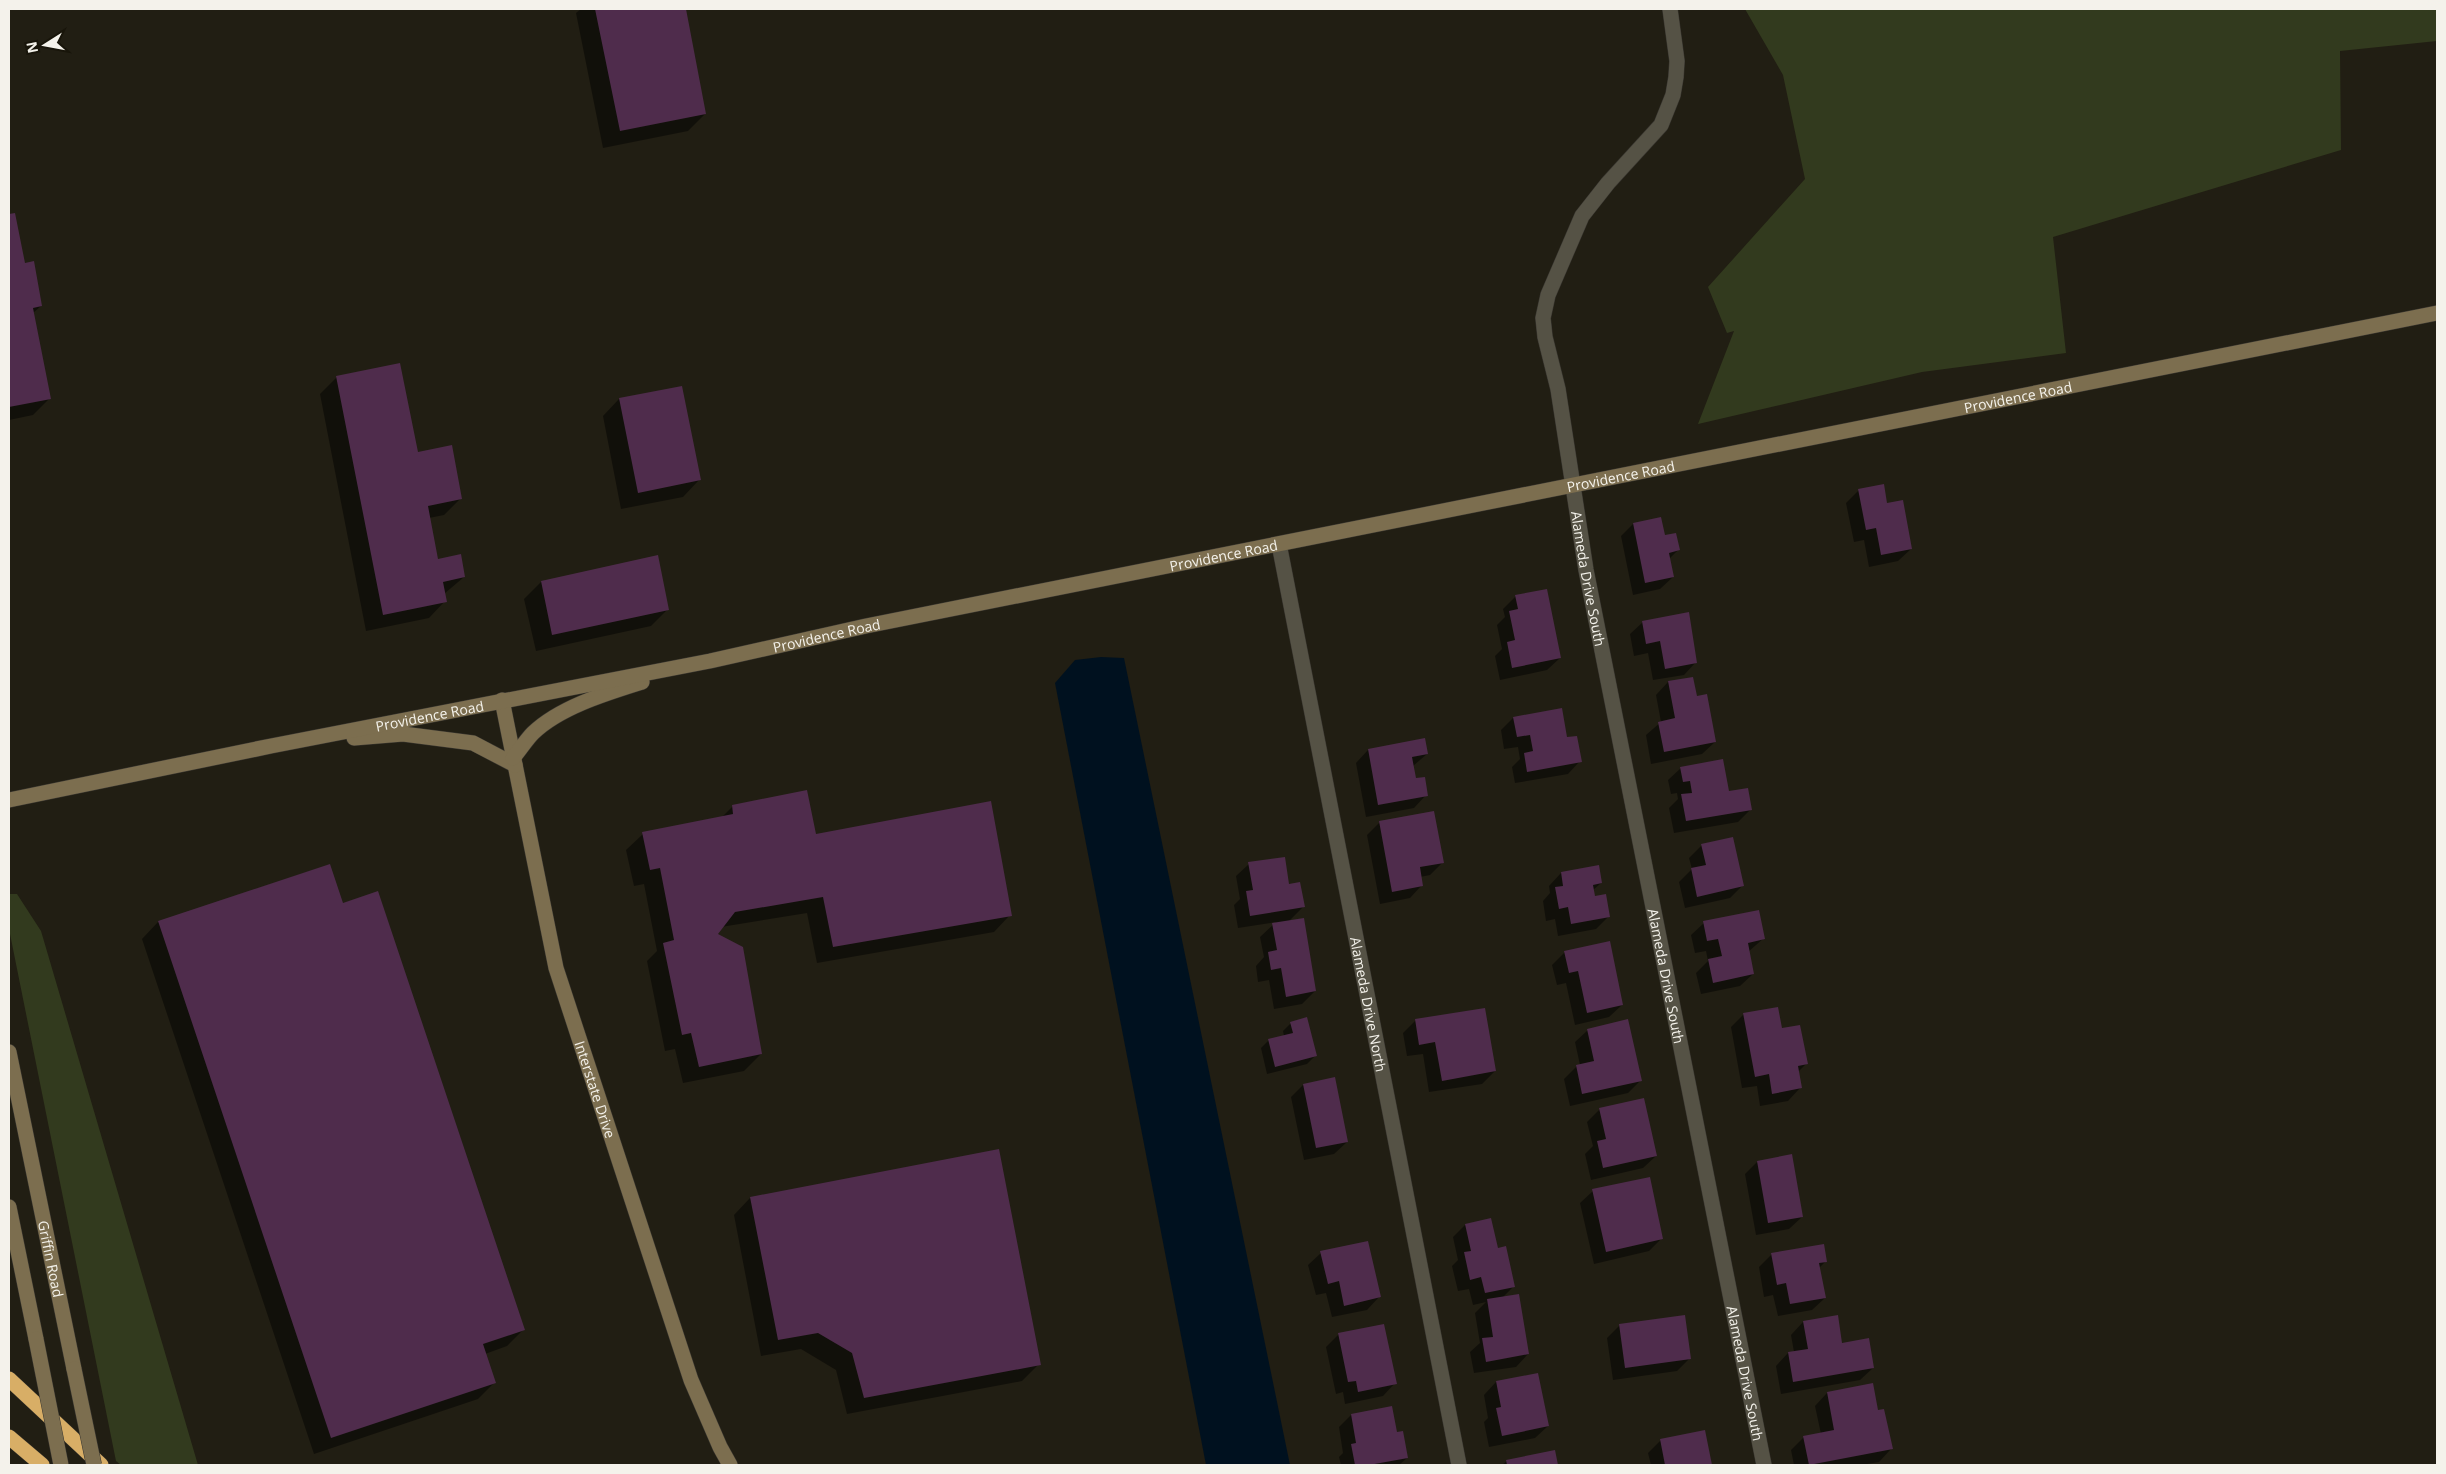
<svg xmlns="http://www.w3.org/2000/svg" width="2446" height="1474" viewBox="0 0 2446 1474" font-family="'Open Sans',sans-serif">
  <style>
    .green { fill: #323a1e }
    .water { fill: #00111f }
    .shadow { fill: #0007 }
    .building { fill: #4f2c4c }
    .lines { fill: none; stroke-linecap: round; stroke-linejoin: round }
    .street-casing { stroke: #3a3731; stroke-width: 16 }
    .secondary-casing { stroke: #3a3731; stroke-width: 16 }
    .highway-casing { stroke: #3a3731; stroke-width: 16 }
    .street { stroke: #555245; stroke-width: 15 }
    .secondary { stroke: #7c6e4f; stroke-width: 15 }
    .highway { stroke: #d8ae66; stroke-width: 15 }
    .secondary-bridge-casing { stroke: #3a3731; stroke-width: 16; stroke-linecap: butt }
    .secondary-bridge { stroke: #7c6e4f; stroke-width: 15 }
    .labels { text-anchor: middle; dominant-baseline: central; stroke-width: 4; stroke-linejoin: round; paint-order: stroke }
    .street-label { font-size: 14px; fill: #f4f2eb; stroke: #18150a }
  </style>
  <rect width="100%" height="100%" fill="#211e13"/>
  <path class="green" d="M 1745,9 L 2437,9 L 2437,41 L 2340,51 L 2341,150 L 2053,237 L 2066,353 L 1922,372 L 1698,424 L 1734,331 L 1727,333 L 1708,287 L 1805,179 L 1783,75 Z
    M 9,894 L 17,894 L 41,931 L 198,1465 L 121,1465 L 116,1461 L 9,929 Z"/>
  <path class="water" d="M 1101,657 L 1124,658 L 1290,1465 L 1206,1465 L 1055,683 L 1075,660 Z"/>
  <path class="shadow" d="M 581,9 L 687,9 L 685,11 L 705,114 L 688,131 L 603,148 L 576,13 Z
    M 14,215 L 24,265 L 41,306 L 33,313 L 50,398 L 33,415 L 9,420 L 9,216 Z
    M 337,377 L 461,498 L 444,515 L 429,518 L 437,560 L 464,577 L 444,594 L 445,601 L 429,618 L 366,631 L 320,394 Z
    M 619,399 L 699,480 L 683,497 L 621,509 L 603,416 Z
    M 1859,490 L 1886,504 L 1911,549 L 1898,561 L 1869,567 L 1864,540 L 1854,542 L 1846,503 Z
    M 1660,518 L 1664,537 L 1678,550 L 1669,559 L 1673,577 L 1660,589 L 1633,595 L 1621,536 L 1633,524 Z
    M 541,582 L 668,609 L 651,626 L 536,651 L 524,599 Z
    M 1516,596 L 1560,658 L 1547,670 L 1500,680 L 1495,656 L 1502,649 L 1497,625 L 1505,617 L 1503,609 Z
    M 1643,622 L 1696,662 L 1684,675 L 1653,680 L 1648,653 L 1634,656 L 1630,634 Z
    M 1668,682 L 1696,697 L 1715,742 L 1702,754 L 1651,764 L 1646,735 L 1661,722 L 1656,695 Z
    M 1513,718 L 1566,739 L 1580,761 L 1568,774 L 1515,783 L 1512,767 L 1520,759 L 1518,747 L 1504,749 L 1501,730 Z
    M 1368,750 L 1427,754 L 1413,766 L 1415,780 L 1426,795 L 1414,808 L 1366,817 L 1356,763 Z
    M 1681,768 L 1728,793 L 1751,809 L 1738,822 L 1674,833 L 1669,808 L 1678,799 L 1677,793 L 1671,794 L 1668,780 Z
    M 733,806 L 1010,915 L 994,932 L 817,963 L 807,913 L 721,927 L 716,934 L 761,1054 L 744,1071 L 683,1083 L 675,1049 L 665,1051 L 647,961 L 657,951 L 644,884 L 634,886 L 626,850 L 643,834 L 721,818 Z
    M 1379,823 L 1443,862 L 1430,875 L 1420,877 L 1422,885 L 1410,898 L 1380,904 L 1367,835 Z
    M 1702,845 L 1742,886 L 1730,898 L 1685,908 L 1679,882 L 1692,869 L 1689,858 Z
    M 1249,864 L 1303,907 L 1288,922 L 1315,991 L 1302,1004 L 1274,1009 L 1269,980 L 1258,982 L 1256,966 L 1264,957 L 1260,937 L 1276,922 L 1238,928 L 1234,905 L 1240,899 L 1236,876 Z
    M 329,865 L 342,905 L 524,1329 L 507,1346 L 485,1354 L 495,1382 L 478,1399 L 314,1454 L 142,939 L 158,922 Z
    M 1561,873 L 1601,883 L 1592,891 L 1594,898 L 1609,916 L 1596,929 L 1558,936 L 1555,919 L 1546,921 L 1543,901 L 1550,893 L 1549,886 Z
    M 1704,923 L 1764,938 L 1748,952 L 1753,974 L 1740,986 L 1701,994 L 1696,973 L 1708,961 L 1706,951 L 1695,953 L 1691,935 Z
    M 1565,952 L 1622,1005 L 1609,1017 L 1575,1025 L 1566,983 L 1557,985 L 1552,965 Z
    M 1744,1014 L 1781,1030 L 1806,1064 L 1798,1072 L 1800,1088 L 1788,1101 L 1760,1106 L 1757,1086 L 1742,1088 L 1731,1027 Z
    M 1415,1021 L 1495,1071 L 1482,1084 L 1429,1092 L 1423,1054 L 1407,1056 L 1403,1033 Z
    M 1291,1023 L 1315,1056 L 1307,1064 L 1267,1074 L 1261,1048 L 1269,1040 L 1284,1036 L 1283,1031 Z
    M 1588,1030 L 1641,1080 L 1628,1093 L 1570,1106 L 1564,1079 L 1577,1066 L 1580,1065 L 1575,1042 Z
    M 1303,1085 L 1347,1142 L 1334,1154 L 1304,1160 L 1291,1097 Z
    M 1600,1109 L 1656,1156 L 1643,1168 L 1591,1180 L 1585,1154 L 1593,1146 L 1587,1122 Z
    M 1757,1162 L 1802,1217 L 1789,1229 L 1756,1235 L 1745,1174 Z
    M 1593,1191 L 1662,1238 L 1649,1251 L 1594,1264 L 1580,1203 Z
    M 750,1198 L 1039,1364 L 1022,1381 L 847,1414 L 836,1370 L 801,1349 L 761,1356 L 734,1215 Z
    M 1465,1225 L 1497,1249 L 1514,1286 L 1502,1298 L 1528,1354 L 1516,1367 L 1474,1373 L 1470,1352 L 1480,1343 L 1475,1313 L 1486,1302 L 1473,1305 L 1469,1289 L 1458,1291 L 1452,1266 L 1458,1260 L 1453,1237 Z
    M 1321,1253 L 1379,1297 L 1367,1310 L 1332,1317 L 1326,1293 L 1316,1295 L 1308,1265 Z
    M 1772,1254 L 1826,1261 L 1819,1268 L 1825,1298 L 1812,1310 L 1778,1316 L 1773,1295 L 1764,1297 L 1759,1267 Z
    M 1803,1322 L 1841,1345 L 1873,1368 L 1860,1380 L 1781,1394 L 1776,1366 L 1788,1353 L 1794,1352 L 1791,1335 Z
    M 1620,1325 L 1689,1359 L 1677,1371 L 1613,1380 L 1607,1338 Z
    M 1339,1334 L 1395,1383 L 1383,1396 L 1345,1404 L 1343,1392 L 1336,1394 L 1326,1347 Z
    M 1537,1374 L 1548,1426 L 1535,1438 L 1489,1447 L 1484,1422 L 1488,1418 L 1484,1395 L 1496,1382 Z
    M 1827,1393 L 1877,1411 L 1891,1449 L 1879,1462 L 1861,1465 L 1794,1465 L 1791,1450 L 1803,1438 L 1821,1434 L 1815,1406 Z
    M 1351,1415 L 1396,1433 L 1407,1458 L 1399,1465 L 1341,1465 L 1339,1457 L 1343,1453 L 1339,1427 Z
    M 1704,1431 L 1710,1465 L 1651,1465 L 1648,1453 L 1661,1440 Z
    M 1554,1452 L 1556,1465 L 1502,1465 L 1507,1461 Z"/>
  <path class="building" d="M 595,9 L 686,9 L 706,114 L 620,131 Z
    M 15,213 L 25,263 L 34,261 L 42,306 L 33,308 L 51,399 L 9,407 L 9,214 Z
    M 400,363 L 418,452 L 452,445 L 462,499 L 428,506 L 438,559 L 461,554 L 465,577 L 443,582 L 447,602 L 383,615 L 336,376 Z
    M 682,386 L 701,480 L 638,493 L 619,398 Z
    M 1884,484 L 1887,503 L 1903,500 L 1912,549 L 1881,555 L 1876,528 L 1866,530 L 1858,489 Z
    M 1661,517 L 1665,535 L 1676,533 L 1680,550 L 1669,553 L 1674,577 L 1645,583 L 1633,523 Z
    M 658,555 L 669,610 L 552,635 L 541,581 Z
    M 1547,589 L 1561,658 L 1512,668 L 1507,642 L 1515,640 L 1509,611 L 1518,609 L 1515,595 Z
    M 1689,612 L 1697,663 L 1665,669 L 1660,641 L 1646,644 L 1642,621 Z
    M 1693,677 L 1697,696 L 1707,694 L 1716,742 L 1664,752 L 1658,722 L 1675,718 L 1668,681 Z
    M 1562,708 L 1567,737 L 1577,736 L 1582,762 L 1527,772 L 1524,753 L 1533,751 L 1530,735 L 1517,737 L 1513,717 Z
    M 1425,738 L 1428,754 L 1412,757 L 1416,778 L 1425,777 L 1428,796 L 1378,805 L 1368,749 Z
    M 1723,759 L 1729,791 L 1748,788 L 1752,810 L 1686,821 L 1681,794 L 1692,793 L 1690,781 L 1683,782 L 1680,767 Z
    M 807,790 L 816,834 L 991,801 L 1012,916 L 833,947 L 823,897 L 735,912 L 718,934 L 743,947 L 762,1054 L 699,1067 L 691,1033 L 682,1035 L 663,943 L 674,940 L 660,868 L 650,870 L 642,832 L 733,814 L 732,805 Z
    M 1434,811 L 1444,863 L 1420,867 L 1423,886 L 1392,892 L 1379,821 Z
    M 1733,837 L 1744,886 L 1697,897 L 1691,868 L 1706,865 L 1701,844 Z
    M 1285,857 L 1289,884 L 1300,882 L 1305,907 L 1250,916 L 1246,891 L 1253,890 L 1248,862 Z
    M 330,864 L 343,903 L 378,891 L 525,1330 L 483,1344 L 496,1383 L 331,1438 L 158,921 Z
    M 1599,865 L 1602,883 L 1593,885 L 1595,896 L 1606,894 L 1610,917 L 1571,924 L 1568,907 L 1559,909 L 1555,887 L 1563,886 L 1561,872 Z
    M 1759,910 L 1765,939 L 1748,943 L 1754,974 L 1713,983 L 1708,959 L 1722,956 L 1718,939 L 1707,941 L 1703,921 Z
    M 1304,918 L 1316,991 L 1286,997 L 1281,968 L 1271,970 L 1268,952 L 1277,950 L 1272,923 Z
    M 1610,941 L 1623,1005 L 1587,1013 L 1578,971 L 1569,973 L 1564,951 Z
    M 1778,1007 L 1782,1028 L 1800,1025 L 1808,1064 L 1798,1066 L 1802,1088 L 1772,1094 L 1769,1074 L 1755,1077 L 1743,1013 Z
    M 1485,1008 L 1496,1071 L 1442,1081 L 1435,1042 L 1419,1045 L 1415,1019 Z
    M 1307,1017 L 1317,1056 L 1275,1067 L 1268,1039 L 1293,1033 L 1290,1022 Z
    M 1628,1019 L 1642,1081 L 1582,1094 L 1576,1065 L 1594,1061 L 1587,1029 Z
    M 1335,1077 L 1348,1142 L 1316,1148 L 1303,1084 Z
    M 1644,1098 L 1657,1156 L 1603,1168 L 1597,1141 L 1606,1139 L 1599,1108 Z
    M 999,1149 L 1041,1365 L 864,1398 L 852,1353 L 818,1333 L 778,1340 L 750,1197 Z
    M 1792,1154 L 1803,1217 L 1768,1223 L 1757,1161 Z
    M 1650,1177 L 1663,1239 L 1606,1252 L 1592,1189 Z
    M 1491,1218 L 1498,1248 L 1506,1246 L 1515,1287 L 1485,1293 L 1481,1277 L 1470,1280 L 1464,1252 L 1471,1251 L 1465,1224 Z
    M 1368,1241 L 1381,1297 L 1344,1306 L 1339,1281 L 1328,1284 L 1320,1251 Z
    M 1824,1244 L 1827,1262 L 1819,1263 L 1826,1298 L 1790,1304 L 1786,1283 L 1777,1285 L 1771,1253 Z
    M 1519,1294 L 1529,1354 L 1486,1362 L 1482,1338 L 1493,1337 L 1487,1299 Z
    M 1685,1315 L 1691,1359 L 1625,1368 L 1619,1324 Z
    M 1838,1315 L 1842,1343 L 1869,1338 L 1874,1368 L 1793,1382 L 1788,1352 L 1808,1349 L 1803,1321 Z
    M 1384,1324 L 1397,1384 L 1358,1392 L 1356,1381 L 1348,1382 L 1338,1333 Z
    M 1538,1373 L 1549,1426 L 1502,1436 L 1496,1408 L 1501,1407 L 1496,1381 Z
    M 1873,1383 L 1878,1410 L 1884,1409 L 1893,1449 L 1809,1465 L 1803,1436 L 1834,1430 L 1827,1392 Z
    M 1392,1406 L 1397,1432 L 1403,1431 L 1408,1458 L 1369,1465 L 1355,1465 L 1351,1444 L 1356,1443 L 1351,1414 Z
    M 1705,1430 L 1712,1465 L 1665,1465 L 1660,1439 Z
    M 1555,1450 L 1558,1465 L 1507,1465 L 1506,1460 Z"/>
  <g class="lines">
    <g class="street-casing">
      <g id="street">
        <path id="s1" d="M 1670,9 L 1677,61 L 1676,77 L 1673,95 L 1661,125 L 1608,183 L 1582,216 L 1548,295 L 1543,318 L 1545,337 L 1558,389 L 1586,570 L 1764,1465"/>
        <path id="s2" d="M 1279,544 L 1459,1465"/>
      </g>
    </g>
    <g class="secondary-casing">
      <g id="secondary">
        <path id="s3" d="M 502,700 L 556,968 L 691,1380 L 720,1447 L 730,1465"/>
        <path d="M 354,738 L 403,734 L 473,743 L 515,765"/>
        <path d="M 513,758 C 520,750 526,740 533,733 C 560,707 607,693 642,682"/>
        <path id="s4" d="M 9,800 L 271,746 L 710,661 L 866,626 L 2437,313"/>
        <path id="s5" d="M 9,1052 L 74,1369"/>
        <path d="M 9,1207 L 36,1339"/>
      </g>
    </g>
    <g class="highway-casing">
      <path id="highway" d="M 9,1379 L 101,1465
        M 9,1437 L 42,1465"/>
    </g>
    <use href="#street" class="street"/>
    <use href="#secondary" class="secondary"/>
    <use href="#highway" class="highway"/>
    <g class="secondary-bridge-casing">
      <path id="secondary-bridge" d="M 36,1339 L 61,1465
        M 74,1369 L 94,1465"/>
    </g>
    <use href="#secondary-bridge" class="secondary-bridge"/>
  </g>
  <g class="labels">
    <g class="street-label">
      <text stroke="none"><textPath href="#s4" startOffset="2049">Providence Road</textPath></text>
      <text stroke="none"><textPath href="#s4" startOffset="1644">Providence Road</textPath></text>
      <text stroke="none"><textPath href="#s4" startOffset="1239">Providence Road</textPath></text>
      <text stroke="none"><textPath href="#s1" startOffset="614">Alameda Drive South</textPath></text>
      <text stroke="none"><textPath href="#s4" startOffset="834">Providence Road</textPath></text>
      <text stroke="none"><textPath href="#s4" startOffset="429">Providence Road</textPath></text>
      <text stroke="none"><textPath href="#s1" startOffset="1019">Alameda Drive South</textPath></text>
      <text stroke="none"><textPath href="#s2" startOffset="469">Alameda Drive North</textPath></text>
      <text stroke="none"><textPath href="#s3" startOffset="401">Interstate Drive</textPath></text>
      <text stroke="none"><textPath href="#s5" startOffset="211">Griffin Road</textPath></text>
      <text stroke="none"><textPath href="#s1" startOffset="1424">Alameda Drive South</textPath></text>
    </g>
  </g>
  <rect width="2446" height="1474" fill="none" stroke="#f4f2eb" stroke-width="20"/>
  <g transform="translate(45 45) rotate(259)" stroke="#18150a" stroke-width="4" paint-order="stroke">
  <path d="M0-4L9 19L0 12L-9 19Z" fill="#f4f2eb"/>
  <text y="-8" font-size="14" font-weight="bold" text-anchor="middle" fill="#f4f2eb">N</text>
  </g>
</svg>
